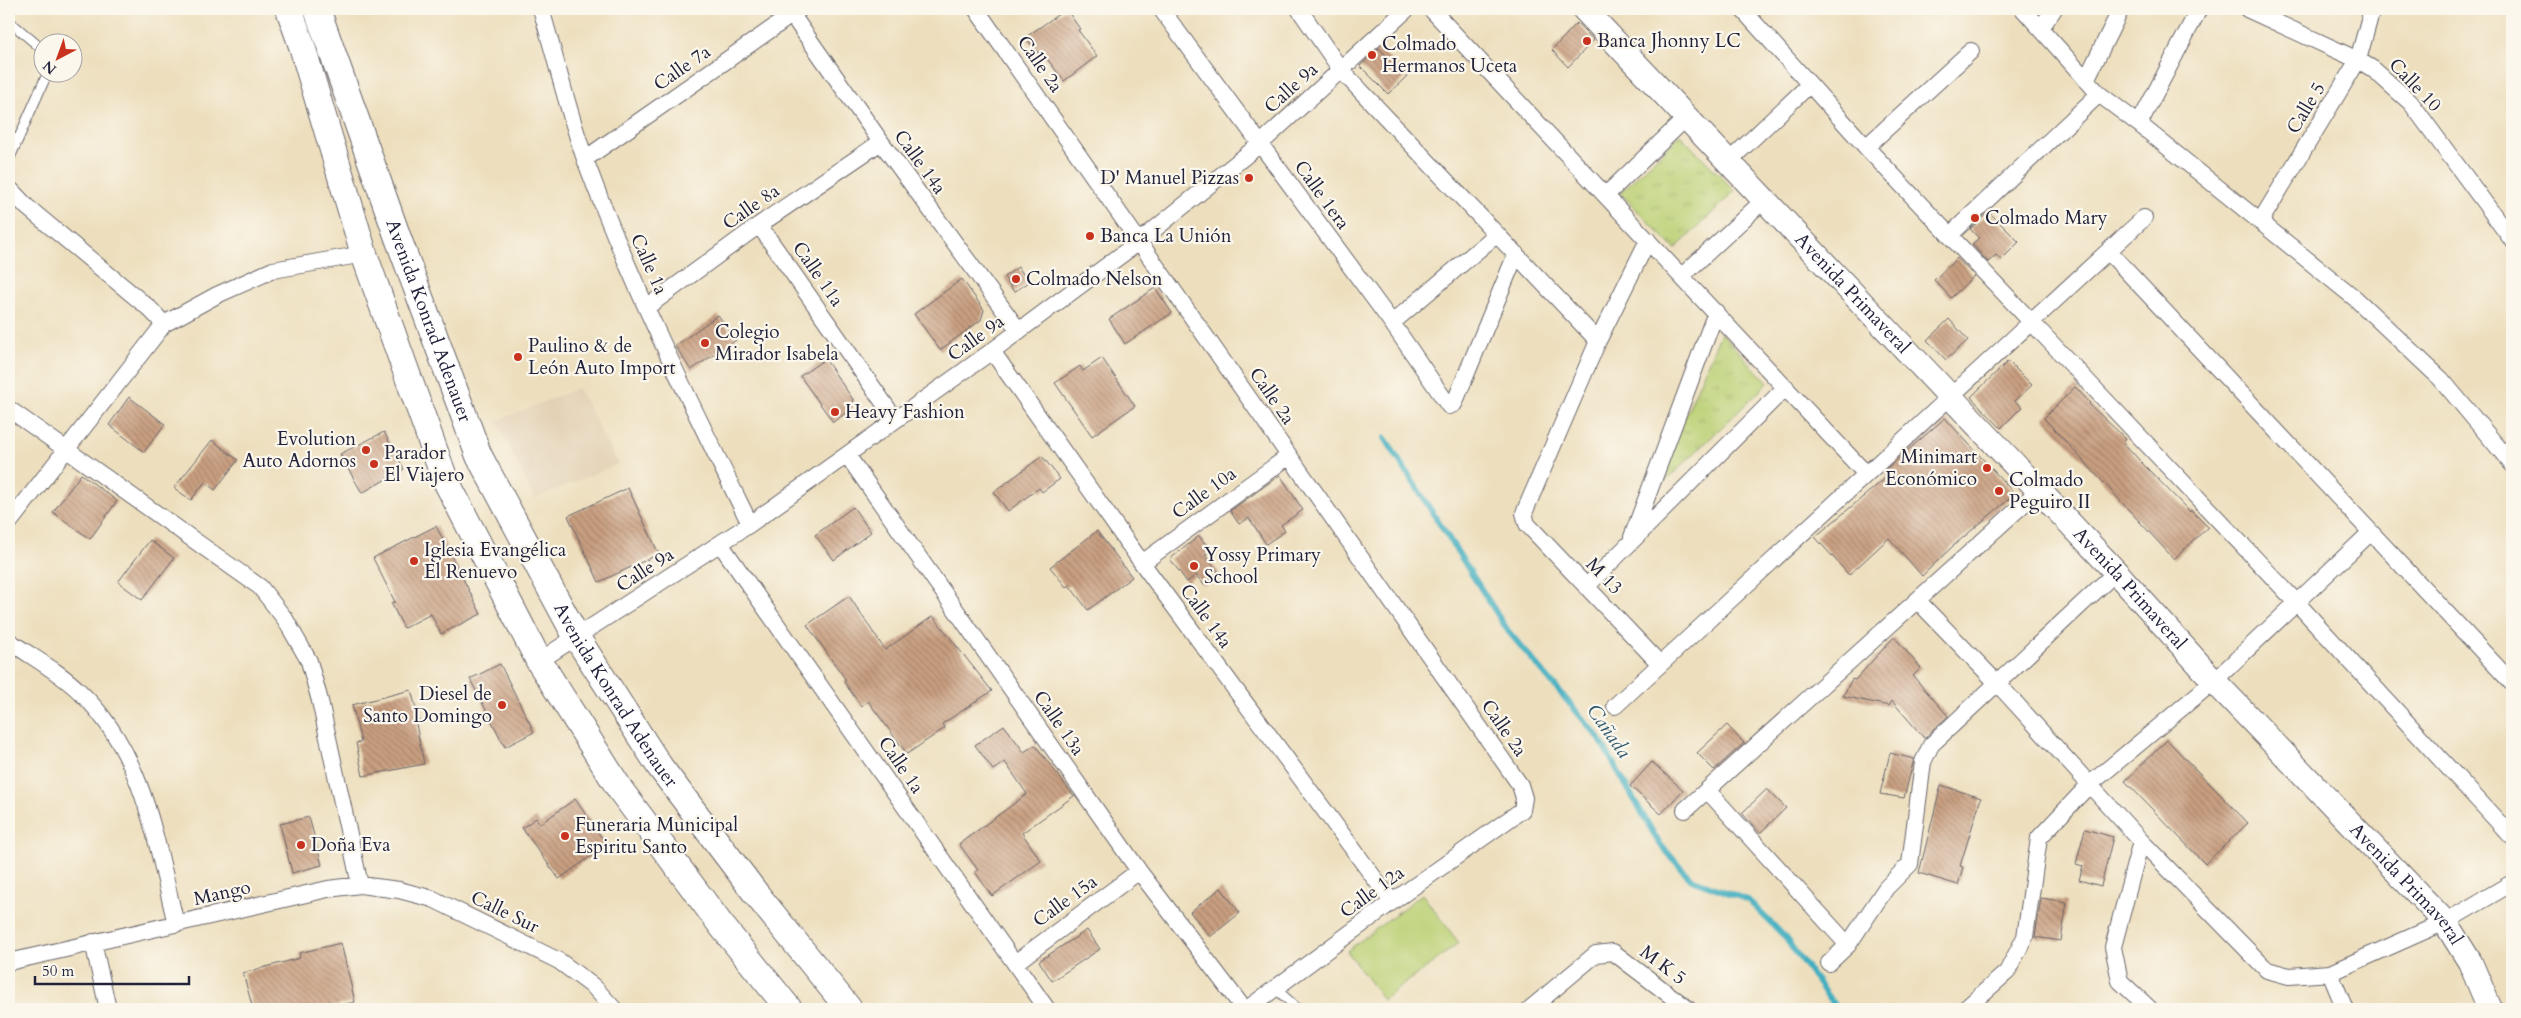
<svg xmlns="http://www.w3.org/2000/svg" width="2521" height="1018" viewBox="0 0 2521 1018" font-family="Cardo,serif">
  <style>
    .built { fill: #e3d1b5 }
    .park { fill: url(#park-tufts); stroke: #6e7958 }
    .pitch { fill: #bbd074; stroke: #6e7958 }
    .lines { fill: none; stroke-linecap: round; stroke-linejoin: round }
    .stream { stroke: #42afc0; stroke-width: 6 }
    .building { fill: url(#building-back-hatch) }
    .lane-casing { stroke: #696469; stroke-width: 11 }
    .street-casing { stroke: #696469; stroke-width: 18 }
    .secondary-casing { stroke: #696469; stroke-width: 26 }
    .primary-casing { stroke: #696469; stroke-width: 28 }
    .lane { stroke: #fff; stroke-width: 9 }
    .street { stroke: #fff; stroke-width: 16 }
    .secondary { stroke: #fff; stroke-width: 24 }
    .primary { stroke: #fff; stroke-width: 26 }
    .poi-dot { fill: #c8321e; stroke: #fbf7ec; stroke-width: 2 }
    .labels { text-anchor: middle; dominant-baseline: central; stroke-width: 4.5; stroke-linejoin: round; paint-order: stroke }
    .poi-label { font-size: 19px; fill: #22223b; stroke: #fbf7ec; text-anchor: start }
    .street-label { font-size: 19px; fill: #22223b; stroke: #fbf7ec }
    .water-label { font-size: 20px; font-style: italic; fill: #2f5a70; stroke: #fbf7ec }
  </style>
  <defs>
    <pattern id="park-tufts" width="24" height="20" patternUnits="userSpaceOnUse" patternTransform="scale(1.25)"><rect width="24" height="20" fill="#bbd074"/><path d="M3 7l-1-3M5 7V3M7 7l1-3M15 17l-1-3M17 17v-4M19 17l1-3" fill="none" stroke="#a0b265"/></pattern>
    <pattern id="building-back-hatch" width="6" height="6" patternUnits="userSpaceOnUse" patternTransform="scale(1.25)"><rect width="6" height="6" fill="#c99f80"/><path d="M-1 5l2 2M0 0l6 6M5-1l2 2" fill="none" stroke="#a3816a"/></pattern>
  </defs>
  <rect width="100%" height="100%" fill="#fbf7ec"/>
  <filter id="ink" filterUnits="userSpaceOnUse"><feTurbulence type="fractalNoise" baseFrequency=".02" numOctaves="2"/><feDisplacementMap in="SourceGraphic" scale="10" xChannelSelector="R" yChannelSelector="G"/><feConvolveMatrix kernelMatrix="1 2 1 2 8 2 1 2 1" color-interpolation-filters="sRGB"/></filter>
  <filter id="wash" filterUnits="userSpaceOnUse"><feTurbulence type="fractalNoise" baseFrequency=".0096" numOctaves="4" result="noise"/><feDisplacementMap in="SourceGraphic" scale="20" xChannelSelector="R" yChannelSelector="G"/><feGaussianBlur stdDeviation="1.12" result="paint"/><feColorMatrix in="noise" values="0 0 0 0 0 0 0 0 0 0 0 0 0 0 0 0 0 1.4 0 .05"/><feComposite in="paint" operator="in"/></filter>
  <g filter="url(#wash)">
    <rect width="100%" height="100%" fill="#eddfbe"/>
    <path class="built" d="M 578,388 L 618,464 L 534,499 L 497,421 Z"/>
    <path class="park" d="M 1680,135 L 1735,191 L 1675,249 L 1620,193 Z
      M 1721,333 L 1768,383 L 1651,495 Z"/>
    <path class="pitch" d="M 1422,894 L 1459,943 L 1383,1000 L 1347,951 Z"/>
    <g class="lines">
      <path class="stream" d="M 1385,438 L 1508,631 L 1599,738 L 1659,843 L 1691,879 L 1748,900 L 1783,935 L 1837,1009"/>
    </g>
    <g id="blocks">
      <path class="building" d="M 1066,9 L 1080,29 L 1078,30 L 1097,56 L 1064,81 L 1044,55 L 1041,57 L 1026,37 Z
        M 1577,23 L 1594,40 L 1568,67 L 1552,50 Z
        M 1379,48 L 1407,76 L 1388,94 L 1360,66 Z
        M 1989,212 L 2019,242 L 2001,260 L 1996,255 L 1988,262 L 1972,244 L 1979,238 L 1970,229 Z
        M 1957,258 L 1974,276 L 1951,298 L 1934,280 Z
        M 1018,267 L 1029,282 L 1014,292 L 1004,277 Z
        M 962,279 L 984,310 L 981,320 L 940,350 L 914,314 Z
        M 1155,288 L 1172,313 L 1125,344 L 1109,319 Z
        M 718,315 L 736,340 L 691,370 L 675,346 Z
        M 1949,319 L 1968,340 L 1946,360 L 1927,340 Z
        M 1102,358 L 1135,406 L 1092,436 L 1055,383 L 1080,366 L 1083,371 Z
        M 825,359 L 854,401 L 851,410 L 833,422 L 800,376 Z
        M 2008,361 L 2032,385 L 2015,401 L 2022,407 L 2001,428 L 1971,397 Z
        M 2075,387 L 2090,403 L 2089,404 L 2126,439 L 2123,442 L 2140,461 L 2190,512 L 2191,510 L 2208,527 L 2174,559 L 2044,418 Z
        M 129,397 L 165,424 L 144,452 L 109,425 Z
        M 1945,418 L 2015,494 L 1953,546 L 1922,576 L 1889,538 L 1849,575 L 1815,537 L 1888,476 L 1884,471 Z
        M 384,432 L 404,469 L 362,493 L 340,454 Z
        M 212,440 L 238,460 L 215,490 L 205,482 L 191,500 L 174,488 Z
        M 1042,456 L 1060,479 L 1042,492 L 1039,488 L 1008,511 L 994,492 Z
        M 81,474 L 117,501 L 90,539 L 53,512 Z
        M 1280,475 L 1303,510 L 1281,525 L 1285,531 L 1266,544 L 1249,518 L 1239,524 L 1230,511 Z
        M 628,488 L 659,554 L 599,582 L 568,516 Z
        M 853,507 L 871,532 L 834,560 L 815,535 Z
        M 436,526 L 481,614 L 441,634 L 431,614 L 404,628 L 391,603 L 395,602 L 373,558 Z
        M 1097,531 L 1132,577 L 1088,610 L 1069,585 L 1066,587 L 1050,567 Z
        M 1199,536 L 1211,551 L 1205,555 L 1219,573 L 1204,585 L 1196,575 L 1187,582 L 1170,559 Z
        M 150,540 L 174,558 L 142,600 L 118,582 Z
        M 849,596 L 885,650 L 933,616 L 992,691 L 942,724 L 945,728 L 907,754 L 868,701 L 861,706 L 844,682 L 846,680 L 807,625 Z
        M 1894,637 L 1921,668 L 1913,676 L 1948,716 L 1924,738 L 1892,701 L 1889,706 L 1843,696 L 1852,679 L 1855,680 Z
        M 500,664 L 534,732 L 505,747 L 470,679 Z
        M 411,690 L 420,723 L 416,724 L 424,764 L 363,776 L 356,743 L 361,742 L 352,705 Z
        M 1004,725 L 1024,752 L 1035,745 L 1074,796 L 1022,833 L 1041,861 L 992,896 L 975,872 L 978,870 L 959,844 L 1027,794 L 1005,762 L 993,770 L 975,745 Z
        M 1727,725 L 1744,743 L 1714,770 L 1697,753 Z
        M 2167,740 L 2248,823 L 2205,864 L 2125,781 Z
        M 1890,753 L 1914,759 L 1904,798 L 1880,794 Z
        M 1652,762 L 1683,790 L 1661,814 L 1630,786 Z
        M 1941,785 L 1981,798 L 1960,866 L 1963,867 L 1958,885 L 1919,873 Z
        M 1767,789 L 1786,808 L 1760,833 L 1742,813 Z
        M 575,799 L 607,845 L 559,879 L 522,828 L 536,818 L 540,824 Z
        M 309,817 L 322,865 L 292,873 L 280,824 Z
        M 2085,829 L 2113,837 L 2101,886 L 2079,880 L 2083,866 L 2076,864 Z
        M 1221,888 L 1240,913 L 1210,937 L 1190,912 Z
        M 2041,898 L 2067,902 L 2061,941 L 2035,937 Z
        M 1087,930 L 1100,949 L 1052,981 L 1039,961 Z
        M 341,943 L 355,1002 L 322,1009 L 253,1009 L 243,973 L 300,958 L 299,953 Z"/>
    </g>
  </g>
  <g filter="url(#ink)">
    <use href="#blocks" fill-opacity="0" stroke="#696469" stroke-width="1"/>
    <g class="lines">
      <g class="lane-casing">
        <path id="lane" d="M 9,21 L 42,49
          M 9,135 L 17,141
          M 9,160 L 48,72
          M 1275,988 L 1298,1009"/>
      </g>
      <g class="street-casing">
        <path id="street" d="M 541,9 C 556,59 568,112 586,162 C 632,286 692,406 750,524
          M 976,9 L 1520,785 L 1524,798 L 1522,810 L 1392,902 L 1247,1009
          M 1161,9 L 1392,323 L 1449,406 L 1454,404 L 1516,254
          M 1299,9 L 1341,70 L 1598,341
          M 1431,9 L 1866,474
          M 1742,9 L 1866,147 L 2298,604 L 2512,837
          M 2023,9 L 2099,94 L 2139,124 L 2356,299 L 2441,379 L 2512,464
          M 2247,9 L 2358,60 L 2373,69 L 2411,103 L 2512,240
          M 792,15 L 881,142 L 1019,331
          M 2041,28 L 2054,9
          M 2086,80 L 2121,9
          M 2139,124 L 2199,9
          M 1866,147 L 1971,51
          M 585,159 L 800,9
          M 1728,162 L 1809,85
          M 9,188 L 27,207 L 150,309 L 164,324
          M 1606,195 L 1686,118
          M 2260,222 L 2358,60 L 2372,9
          M 759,225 L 895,419
          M 1950,235 L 2099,94
          M 1648,240 L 1598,341 L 1524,513 L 1527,524 L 1660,664
          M 2108,251 L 2512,683
          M 1682,276 L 1764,200
          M 647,307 L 759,225 L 881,142
          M 1392,323 L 1497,234
          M 992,351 L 1142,563 L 1392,902
          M 9,409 L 260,587 L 285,619 L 309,661 L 320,701 L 360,885
          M 847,455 L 1139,871 L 1244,1009
          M 9,523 L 164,324 L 217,295 L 273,270 L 364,254
          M 1632,537 L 1716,312
          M 721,545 L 1047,1009
          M 1142,563 L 1289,456
          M 1586,587 L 1786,387
          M 1917,600 L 1997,683 L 2141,841 L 2267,970 L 2289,976 L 2330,973 L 2445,922 L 2512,883
          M 9,641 C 32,657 60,672 80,692 C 144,752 156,843 176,924
          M 539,661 L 750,524 L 992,351 L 1140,241 L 1260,144 L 1407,9
          M 1615,706 L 2144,218
          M 1707,790 L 1848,945
          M 1685,810 L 2038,491
          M 2141,841 L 2113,947 L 2120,981 L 2150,1009
          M 93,942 L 108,1009
          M 9,962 L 328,889 L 360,885 L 399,890 L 433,899 L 559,961 L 594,987 L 614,1009
          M 1015,963 L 1139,871
          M 1829,963 L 1848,945 L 1886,888 L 1910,864 L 1923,762 L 1931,745 L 2116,572
          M 2330,973 L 2345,1009
          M 1530,1009 L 1596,954 L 1613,952 L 1688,1009
          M 1965,1009 L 2007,972 L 2025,937 L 2039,838 L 2089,785 L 2214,681 L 2371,532"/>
      </g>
      <g class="secondary-casing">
        <g id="secondary">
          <path id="s1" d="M 1584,9 L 2116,572 L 2214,681 L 2445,922 L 2470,962 L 2490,1009"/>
        </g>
      </g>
      <g class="primary-casing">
        <g id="primary">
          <path d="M 289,9 L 302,46 L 364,254 L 444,477 L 539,661 L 621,791 L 721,925 L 789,1009"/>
          <path id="s2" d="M 317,9 L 398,238 L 479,456 L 577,638 L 660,767 L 757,895 L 849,1009"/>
        </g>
      </g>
      <use href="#lane" class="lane"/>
      <use href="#street" class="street"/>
      <use href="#secondary" class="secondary"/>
      <use href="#primary" class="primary"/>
    </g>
  </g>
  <g class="poi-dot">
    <circle cx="1587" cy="41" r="5"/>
    <circle cx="1372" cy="55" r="5"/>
    <circle cx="1249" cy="178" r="5"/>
    <circle cx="1975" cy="218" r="5"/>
    <circle cx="1090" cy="236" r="5"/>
    <circle cx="1016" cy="279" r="5"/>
    <circle cx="705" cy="343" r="5"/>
    <circle cx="518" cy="357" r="5"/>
    <circle cx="835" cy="412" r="5"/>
    <circle cx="366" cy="450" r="5"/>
    <circle cx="374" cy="464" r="5"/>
    <circle cx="1987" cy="468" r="5"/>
    <circle cx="1999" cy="491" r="5"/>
    <circle cx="414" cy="561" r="5"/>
    <circle cx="1194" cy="566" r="5"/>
    <circle cx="502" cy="705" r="5"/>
    <circle cx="565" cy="836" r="5"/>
    <circle cx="301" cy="845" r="5"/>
  </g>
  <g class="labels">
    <g class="poi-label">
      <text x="1597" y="41">Banca Jhonny LC</text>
      <text x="1382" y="44">Colmado<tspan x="1382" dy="22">Hermanos Uceta</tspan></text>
      <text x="1239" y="178" text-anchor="end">D' Manuel Pizzas</text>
      <text x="1985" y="218">Colmado Mary</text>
      <text x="1100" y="236">Banca La Unión</text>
      <text x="1026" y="279">Colmado Nelson</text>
      <text x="715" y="332">Colegio<tspan x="715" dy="22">Mirador Isabela</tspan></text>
      <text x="528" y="346">Paulino &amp; de<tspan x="528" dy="22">León Auto Import</tspan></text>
      <text x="845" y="412">Heavy Fashion</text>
      <text x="356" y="439" text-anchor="end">Evolution<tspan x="356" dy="22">Auto Adornos</tspan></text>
      <text x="384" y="453">Parador<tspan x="384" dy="22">El Viajero</tspan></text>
      <text x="1977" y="457" text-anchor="end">Minimart<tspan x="1977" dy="22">Económico</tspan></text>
      <text x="2009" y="480">Colmado<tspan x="2009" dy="22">Peguiro II</tspan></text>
      <text x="424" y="550">Iglesia Evangélica<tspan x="424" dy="22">El Renuevo</tspan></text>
      <text x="1204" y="555">Yossy Primary<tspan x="1204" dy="22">School</tspan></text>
      <text x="492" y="694" text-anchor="end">Diesel de<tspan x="492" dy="22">Santo Domingo</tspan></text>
      <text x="575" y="825">Funeraria Municipal<tspan x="575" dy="22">Espiritu Santo</tspan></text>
      <text x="311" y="845">Doña Eva</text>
    </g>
    <g class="street-label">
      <text transform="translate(1040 64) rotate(55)">Calle 2a</text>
      <text transform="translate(682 68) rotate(-35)">Calle 7a</text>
      <text transform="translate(2415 85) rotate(46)">Calle 10</text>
      <text transform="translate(1291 88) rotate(-42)">Calle 9a</text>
      <text transform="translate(2306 108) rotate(-59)">Calle 5</text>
      <text transform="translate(920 162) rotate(54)">Calle 14a</text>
      <text transform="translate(1322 195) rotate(54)">Calle 1era</text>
      <text transform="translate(751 207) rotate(-35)">Calle 8a</text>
      <text transform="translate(649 264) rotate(66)">Calle 1a</text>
      <text transform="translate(818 274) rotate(55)">Calle 11a</text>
      <text stroke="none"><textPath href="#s1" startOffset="391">Avenida Primaveral</textPath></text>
      <text stroke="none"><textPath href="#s2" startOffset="331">Avenida Konrad Adenauer</textPath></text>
      <text transform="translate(976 338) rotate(-36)">Calle 9a</text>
      <text transform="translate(1272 396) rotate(55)">Calle 2a</text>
      <text transform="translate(1204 493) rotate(-36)">Calle 10a</text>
      <text transform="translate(645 570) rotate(-33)">Calle 9a</text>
      <text transform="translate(1604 576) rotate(46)">M 13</text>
      <text stroke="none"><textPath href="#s1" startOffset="796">Avenida Primaveral</textPath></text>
      <text transform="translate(1206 616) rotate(54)">Calle 14a</text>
      <text stroke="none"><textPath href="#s2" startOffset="751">Avenida Konrad Adenauer</textPath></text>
      <text transform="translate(1059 723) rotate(55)">Calle 13a</text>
      <text transform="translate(1504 728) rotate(55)">Calle 2a</text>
      <text transform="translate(901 765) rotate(55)">Calle 1a</text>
      <text stroke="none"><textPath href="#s1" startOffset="1201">Avenida Primaveral</textPath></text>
      <text transform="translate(1372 892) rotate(-36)">Calle 12a</text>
      <text transform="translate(222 893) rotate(-13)">Mango</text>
      <text transform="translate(1065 901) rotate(-36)">Calle 15a</text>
      <text transform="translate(505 912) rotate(26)">Calle Sur</text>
      <text transform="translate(1663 965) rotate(37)">M K 5</text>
    </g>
    <g class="water-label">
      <text transform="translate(1609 731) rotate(55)">Cañada</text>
    </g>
  </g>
  <rect width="2521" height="1018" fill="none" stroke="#fbf7ec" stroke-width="30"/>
  <g transform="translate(58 58) rotate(221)"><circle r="24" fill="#fbf7ec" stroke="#a4a2a5"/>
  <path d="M0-4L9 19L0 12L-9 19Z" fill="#c8321e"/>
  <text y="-8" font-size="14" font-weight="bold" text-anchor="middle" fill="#22223b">N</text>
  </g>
  <path d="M35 976v8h154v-8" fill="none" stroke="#22223b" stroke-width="2.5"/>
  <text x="42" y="976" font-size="15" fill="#22223b" stroke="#fbf7ec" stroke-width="4" paint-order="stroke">50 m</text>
</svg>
